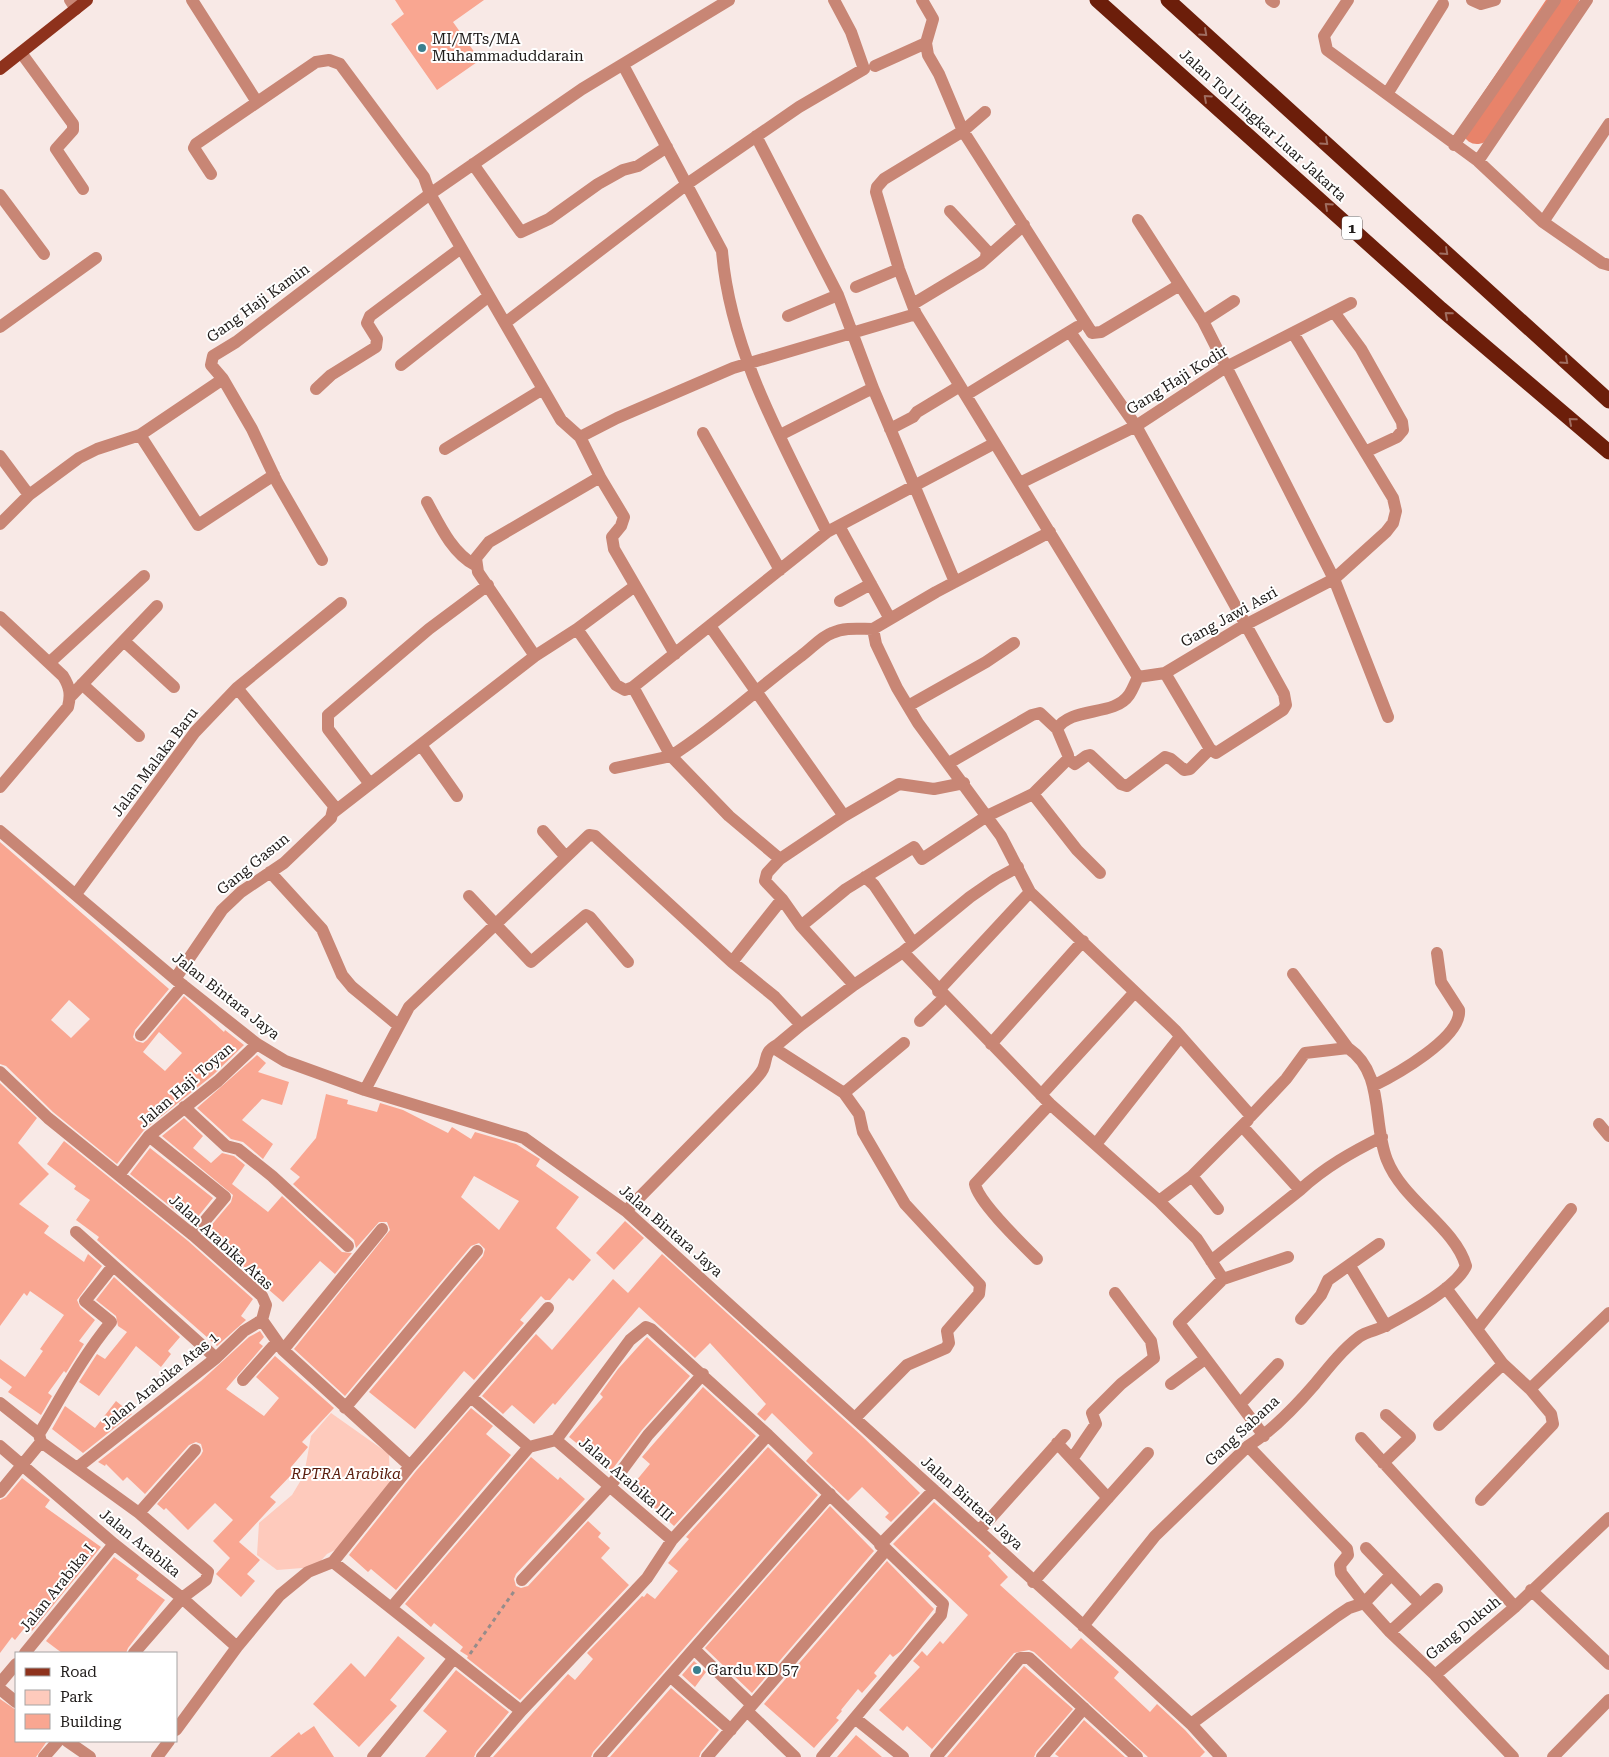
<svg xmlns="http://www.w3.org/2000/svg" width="1609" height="1757" viewBox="0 0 1609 1757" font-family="'Roboto Serif',serif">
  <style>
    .green { fill: #fecabc }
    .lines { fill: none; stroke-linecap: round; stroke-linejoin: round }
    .river { stroke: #e8836a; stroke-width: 30 }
    .building { fill: #f9a691; fill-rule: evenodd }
    .path { stroke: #968c8a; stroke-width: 3; stroke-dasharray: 4 4; stroke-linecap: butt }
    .minor { stroke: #c88675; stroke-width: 12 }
    .major { stroke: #8e321c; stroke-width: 12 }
    .highway { stroke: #6c1e0a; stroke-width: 15 }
    .oneway { stroke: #9f6d60 }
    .poi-dot { fill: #3b7f8e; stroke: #fff; stroke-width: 2 }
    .labels { text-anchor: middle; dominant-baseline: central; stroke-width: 4; stroke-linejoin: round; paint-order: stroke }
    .shield { fill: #fff; stroke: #625f5e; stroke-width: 1 }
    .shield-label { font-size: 14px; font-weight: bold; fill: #1f1b19 }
    .poi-label { font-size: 15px; fill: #1f1b19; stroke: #fff; text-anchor: start }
    .street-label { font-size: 15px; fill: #1f1b19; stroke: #fff }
    .park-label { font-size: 15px; font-style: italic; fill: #591b0b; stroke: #fff }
  </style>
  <rect width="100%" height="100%" fill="#f8e9e6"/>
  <path class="green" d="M 331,1413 L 389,1454 L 390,1486 L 345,1545 L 327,1554 L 315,1567 L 277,1570 L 257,1555 L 259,1523 L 292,1495 L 304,1475 L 311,1436 Z"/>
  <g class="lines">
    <path class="river" d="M 1477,129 L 1564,0"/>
  </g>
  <path class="building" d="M 395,0 L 484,0 L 453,22 L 480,60 L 437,90 L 391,24 L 404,14 Z
    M 0,842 L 169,989 L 135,1030 L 133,1037 L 136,1041 L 143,1043 L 147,1040 L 184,996 L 224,1032 L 225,1030 L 244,1045 L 213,1075 L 144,1130 L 117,1164 L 53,1112 L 6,1066 L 0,1064 ZM 69,1000 L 90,1019 L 71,1038 L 51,1020 ZM 159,1032 L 182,1053 L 165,1071 L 143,1052 Z
    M 257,1055 L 266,1063 L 258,1072 L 289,1082 L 282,1105 L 262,1099 L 242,1120 L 273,1144 L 263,1159 L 243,1142 L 231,1139 L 197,1108 Z
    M 0,1083 L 37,1118 L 18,1143 L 49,1174 L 19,1204 L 49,1226 L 44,1233 L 84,1262 L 88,1254 L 102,1266 L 77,1300 L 80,1307 L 95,1320 L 79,1341 L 84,1344 L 66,1373 L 64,1371 L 48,1393 L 52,1396 L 41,1415 L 8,1392 L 12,1387 L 0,1378 L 0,1359 L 25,1377 L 43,1351 L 40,1349 L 64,1315 L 30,1291 L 27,1296 L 24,1293 L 0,1326 Z
    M 326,1094 L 348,1100 L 347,1104 L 377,1112 L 380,1103 L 403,1110 L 448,1133 L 452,1127 L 471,1139 L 475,1132 L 516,1144 L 540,1159 L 536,1166 L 579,1197 L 556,1228 L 591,1260 L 573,1281 L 569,1278 L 550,1300 L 545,1300 L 541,1296 L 520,1320 L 524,1323 L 474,1380 L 464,1371 L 415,1429 L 369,1392 L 483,1256 L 485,1249 L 479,1243 L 471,1246 L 345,1396 L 294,1349 L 390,1230 L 387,1222 L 379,1222 L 356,1248 L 354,1240 L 293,1184 L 300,1177 L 290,1169 L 316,1138 ZM 474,1176 L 519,1201 L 499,1230 L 461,1197 Z
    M 184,1118 L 203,1136 L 193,1148 L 211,1163 L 222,1153 L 234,1156 L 245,1165 L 232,1184 L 268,1212 L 282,1196 L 342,1252 L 352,1253 L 335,1274 L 320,1261 L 283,1302 L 204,1234 L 231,1202 L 233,1195 L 162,1136 Z
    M 64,1141 L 188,1241 L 253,1299 L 241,1316 L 246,1320 L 217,1346 L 97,1240 L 99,1237 L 76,1220 L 90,1200 L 74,1189 L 76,1186 L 47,1164 Z
    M 150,1148 L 213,1198 L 192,1224 L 130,1174 Z
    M 625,1221 L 644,1238 L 614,1270 L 596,1253 Z
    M 662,1254 L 862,1436 L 920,1493 L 891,1522 L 885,1517 L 889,1513 L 862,1487 L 848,1501 L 806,1461 L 813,1453 L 772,1413 L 765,1421 L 757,1414 L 766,1404 L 710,1343 L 695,1358 L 639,1307 L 555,1405 L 553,1403 L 534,1424 L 512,1405 L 503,1414 L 482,1396 L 536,1334 L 552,1350 L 613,1279 L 628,1293 Z
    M 114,1277 L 180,1337 L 168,1351 L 171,1354 L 161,1367 L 136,1346 L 99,1396 L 79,1382 L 97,1354 L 105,1359 L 127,1332 L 118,1326 L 116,1316 L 96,1300 Z
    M 260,1331 L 264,1337 L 259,1343 L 263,1346 L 226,1389 L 264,1416 L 279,1398 L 256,1377 L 275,1356 L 334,1408 L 302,1442 L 308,1447 L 292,1466 L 296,1470 L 270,1497 L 276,1502 L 239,1542 L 260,1560 L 247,1574 L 255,1581 L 241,1597 L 216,1574 L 230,1558 L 213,1541 L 233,1520 L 215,1503 L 188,1530 L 166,1508 L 164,1510 L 157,1504 L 201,1455 L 203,1451 L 201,1444 L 196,1442 L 189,1445 L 145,1494 L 127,1477 L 123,1481 L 106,1464 L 105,1466 L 98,1462 L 201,1381 L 249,1337 Z
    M 647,1337 L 690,1376 L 642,1430 L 611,1471 L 569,1437 L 603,1397 L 600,1394 L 618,1369 Z
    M 703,1387 L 756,1436 L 674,1526 L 631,1487 L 650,1464 L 642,1457 Z
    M 116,1401 L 132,1414 L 83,1453 L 52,1429 L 65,1406 L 95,1428 Z
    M 471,1408 L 493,1426 L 486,1434 L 511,1455 L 396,1590 L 371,1569 L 368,1572 L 349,1555 L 416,1471 Z
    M 768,1447 L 818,1495 L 593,1752 L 591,1757 L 493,1757 L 568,1674 L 575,1680 L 593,1659 L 587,1653 L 642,1596 L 644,1597 L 647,1593 L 655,1599 L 678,1571 L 668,1563 L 689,1539 L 686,1537 Z
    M 531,1457 L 558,1480 L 560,1477 L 585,1499 L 516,1574 L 514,1579 L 516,1586 L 521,1588 L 528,1586 L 588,1521 L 601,1533 L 598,1537 L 610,1548 L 601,1558 L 629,1585 L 520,1700 L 467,1658 L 468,1656 L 460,1651 L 463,1647 L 434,1623 L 431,1627 L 405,1604 Z
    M 22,1478 L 50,1500 L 45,1507 L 101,1547 L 32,1631 L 26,1626 L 15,1640 L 12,1637 L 0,1653 L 0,1500 L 6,1497 Z
    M 934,1502 L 991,1553 L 988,1556 L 1008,1577 L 1000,1585 L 1071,1649 L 1081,1638 L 1119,1672 L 1114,1678 L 1150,1712 L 1157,1704 L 1185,1730 L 1205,1752 L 1200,1757 L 1148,1757 L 1034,1652 L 1029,1650 L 1014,1653 L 932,1749 L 907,1726 L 903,1731 L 879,1710 L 920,1667 L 913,1661 L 922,1651 L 927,1656 L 940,1641 L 943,1644 L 968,1615 L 893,1544 Z
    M 830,1506 L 874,1551 L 752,1693 L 705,1648 Z
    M 114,1557 L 139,1575 L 136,1579 L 165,1600 L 128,1648 L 126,1653 L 62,1653 L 46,1641 Z
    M 887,1561 L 934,1609 L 901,1651 L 893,1657 L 890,1654 L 874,1673 L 877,1676 L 862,1693 L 858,1689 L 841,1710 L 842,1711 L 836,1718 L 839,1720 L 814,1748 L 764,1704 Z
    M 398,1636 L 425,1658 L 390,1700 L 397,1706 L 359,1747 L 313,1704 L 351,1663 L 365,1677 Z
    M 694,1661 L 706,1672 L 695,1687 L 682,1675 Z
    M 1024,1666 L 1073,1709 L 1036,1752 L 1034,1757 L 947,1757 Z
    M 456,1670 L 509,1712 L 476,1752 L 474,1757 L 425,1757 L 447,1731 L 423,1711 Z
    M 671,1688 L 719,1730 L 701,1752 L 699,1757 L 610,1757 Z
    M 0,1699 L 16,1710 L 16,1741 L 47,1741 L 36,1757 L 0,1757 Z
    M 1084,1720 L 1125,1757 L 1059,1757 L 1055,1754 Z
    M 314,1726 L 334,1757 L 270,1757 L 299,1732 L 301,1735 Z
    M 856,1735 L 882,1757 L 837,1757 Z"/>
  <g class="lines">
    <path class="path" d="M 470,1654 L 515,1590"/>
    <path class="minor" d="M 70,0 L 76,9
      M 192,0 L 257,102
      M 922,0 L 933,19 L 926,43 L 928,55 L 939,74 L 963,131 L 1092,333 L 1101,332 L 1178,286
      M 1271,0 L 1274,2
      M 1348,0 L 1324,36 L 1327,50 L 1478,161 L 1543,222 L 1602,263 L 1609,265
      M 1472,0 L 1481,4 L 1495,0
      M 22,54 L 73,124 L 73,130 L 56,149 L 83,189
      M 623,65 L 722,251 C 730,351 783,443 827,532 L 995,443
      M 875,66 L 926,43
      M 1387,94 L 1443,4
      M 985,112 L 963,131 L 884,179 L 877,187 L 876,192 L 899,269 L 916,314 L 1138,677
      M 756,136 L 838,295 L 873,388 L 955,582
      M 1454,145 L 1555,0
      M 1478,161 L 1587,0
      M 473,164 L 521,232 L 549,219 L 598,184 L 623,170 L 638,166 L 667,147
      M 211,174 L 194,148 L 196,144 L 316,62 L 329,60 L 340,64 L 424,177 L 430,194 L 561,420 L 580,437 L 617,418 L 733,368 L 916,314
      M 0,195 L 44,254
      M 950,211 L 987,251 L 986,257
      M 1138,220 L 1203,321 L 1334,579 L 1388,717
      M 1543,222 L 1609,124
      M 856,287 L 899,269
      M 913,304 L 981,263 L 1024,225
      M 1334,312 L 1361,349 L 1402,422 L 1403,430 L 1397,437 L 1365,452
      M 788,316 L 838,295
      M 1203,321 L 1234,301
      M 505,323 L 687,184 L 799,107 L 864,69 L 851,32 L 834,0
      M 0,327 L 96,258
      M 1070,332 L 1136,426 L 1284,694 L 1286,705 L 1283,710 L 1216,753 L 1210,749 L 1165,673
      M 401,365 L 489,296
      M 223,379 L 252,429 L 277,482 L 322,560
      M 316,389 L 331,375 L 376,347 L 377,339 L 367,323 L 370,316 L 461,248
      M 966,395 L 1077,327
      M 890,429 L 913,417 L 917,412 L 960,386
      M 703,433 L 780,570
      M 140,435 L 198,525 L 274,475
      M 780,435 L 873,388
      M 445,449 L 543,389
      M 0,456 L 29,495
      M 600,477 L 624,517 L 621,526 L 612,537 L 614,549 L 675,654
      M 1020,483 L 1136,426 L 1226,367 L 1351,303
      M 427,502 C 439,524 452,553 475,565
      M 0,524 L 29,495 L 79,458 L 97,449 L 140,435 L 223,379 L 211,365 L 213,356 L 236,342 L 430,194 L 582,89 L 729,0
      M 839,526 L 890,619
      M 1050,532 L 936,592 L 873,629 L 876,644 L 897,688 L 918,723 L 1001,836 L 1030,892 L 1175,1030 L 1251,1116 L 1286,1079 L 1305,1053 L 1348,1048 C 1385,1073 1372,1123 1387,1160 C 1403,1201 1455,1227 1466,1266 C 1456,1288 1409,1313 1387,1325 C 1379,1330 1367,1331 1359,1337 C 1342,1350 1328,1368 1315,1384 C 1296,1406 1272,1431 1248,1446 L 1155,1536 L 1083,1626
      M 840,601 L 871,584
      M 0,617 L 63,676 C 70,687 71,695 68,707 L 0,787
      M 710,626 L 844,816
      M 577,629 L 616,685 L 625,690 L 633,687 L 827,532
      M 873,629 C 859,629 845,627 832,633 C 821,637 811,649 801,656 C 757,689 718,726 671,756 L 729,816 L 780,859 L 844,816 L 899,784 L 934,789 L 964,783
      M 124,641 L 174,687
      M 535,656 L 478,572 L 476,558 L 489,542 L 600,477 L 580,437
      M 49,663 L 144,576
      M 1138,677 L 1165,673 L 1245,625 L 1334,579 L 1386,532 L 1393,523 L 1396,511 L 1393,498 L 1293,333
      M 82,684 L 139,736
      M 71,696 L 157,606
      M 908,706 L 986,662 L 1014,643
      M 1057,729 C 1071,706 1114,717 1129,695 C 1133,689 1135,683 1138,677
      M 421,745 L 457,796
      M 1068,759 L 1075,764 L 1086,756 L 1090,755 L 1121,784 L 1127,786 L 1165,757 L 1171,759 L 1184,770 L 1190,769 L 1210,749
      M 949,763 L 1032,715 L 1040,713 L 1057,729 L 1068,755 L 1068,759 L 1033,794
      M 615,768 L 671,756 L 633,687
      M 370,784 L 328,729 L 328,715 L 429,629 L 488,585
      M 334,812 L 535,656 L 577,629 L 635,586
      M 0,831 L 175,979 L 257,1044 L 285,1061 L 365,1090 L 524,1138 L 626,1211 L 1128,1666 L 1191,1724 L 1221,1757
      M 543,831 L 566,857
      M 780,859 L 767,873 L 765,881 L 782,899 L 801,926 L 854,985
      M 270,872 L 322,929 L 342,975 L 352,987 L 398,1025
      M 865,877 L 874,885 L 913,943
      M 76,894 L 195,732 L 237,688 L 341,603
      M 469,896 L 531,962 L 586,915 L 590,917 L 628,962
      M 801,926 L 846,889 L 914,847 L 922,859 L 987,816 L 1033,794 L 1077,850 L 1100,873
      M 903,952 L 1050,1104 L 1159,1201 L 1197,1239 L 1223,1279
      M 732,962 L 782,899
      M 1293,974 L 1348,1048
      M 175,979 L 222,910 L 241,892 L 284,863 L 331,818 L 334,806 L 237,688
      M 938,991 L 1030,892
      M 920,1021 L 945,997
      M 801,1025 L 777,1045 L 777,1050 L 844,1093 L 859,1114 L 863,1132 L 905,1204 L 980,1285 L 979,1294 L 947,1331 L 949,1343 L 946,1348 L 907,1365 L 855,1418
      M 141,1035 L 183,985
      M 991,1044 L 1083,941
      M 0,1072 L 48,1118 L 193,1235 L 262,1296 L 266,1305 L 262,1320 L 283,1350 L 410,1466
      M 1373,1086 C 1395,1075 1462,1038 1459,1010 L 1441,982 L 1437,953
      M 365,1090 L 409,1007 L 589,835 L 595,836 L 732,962 L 775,997 L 801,1025 L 854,985 L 903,952 L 970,897 L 996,879 L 1018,867
      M 844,1093 L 904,1043
      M 1041,1095 L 1134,993
      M 184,1107 L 226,1146 L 238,1149 L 272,1176 L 348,1246
      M 1599,1124 L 1609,1136
      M 1242,1126 L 1300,1190 C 1325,1167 1352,1152 1382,1137
      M 149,1136 L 225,1197 L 193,1235
      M 1096,1144 L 1180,1037
      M 119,1175 L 149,1136 L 218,1081 L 257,1044
      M 1192,1176 L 1218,1209
      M 1159,1201 L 1192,1176 L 1248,1120
      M 626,1211 L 749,1086 C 754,1081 760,1075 763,1069 C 768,1058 763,1053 777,1045
      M 76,1232 L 216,1358
      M 1037,1259 C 1023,1245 978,1202 975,1184 L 1050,1104
      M 1211,1261 L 1300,1190
      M 1350,1266 L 1386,1326
      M 1446,1288 L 1503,1364 L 1530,1389 L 1609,1313
      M 1301,1319 L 1321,1295 L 1328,1280 L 1379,1244
      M 1477,1329 L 1571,1209
      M 283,1350 L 382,1229
      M 243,1380 L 276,1343
      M 1171,1384 L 1205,1359
      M 471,1397 L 529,1447
      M 0,1403 L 39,1434
      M 1241,1403 L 1278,1364
      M 345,1408 L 477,1251
      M 1439,1425 L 1503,1364
      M 1264,1436 L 1179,1323 L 1223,1279 L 1288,1257
      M 1361,1438 L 1515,1607
      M 556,1440 L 630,1340 L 646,1327 L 651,1329 L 768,1435 L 943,1604 L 941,1615 L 822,1757
      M 556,1440 L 672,1540
      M 41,1442 L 139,1513 L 208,1572 L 206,1580 L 182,1598 L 134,1653
      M 41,1442 L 39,1434 C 62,1396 82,1357 111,1322 L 85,1301 L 113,1266
      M 1057,1443 L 1108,1498
      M 0,1446 L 114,1544 L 182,1598 L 237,1647
      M 1248,1446 L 1347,1549 L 1348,1555 L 1340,1565 L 1341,1573 L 1364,1603 L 1391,1575
      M 529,1447 L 556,1440
      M 1072,1459 L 1096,1424 L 1092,1413 L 1121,1384 L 1154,1358 L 1151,1341 L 1115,1293
      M 1383,1463 L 1410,1437 L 1386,1415
      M 78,1467 L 216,1358 L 244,1331 L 262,1320
      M 0,1492 L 41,1442
      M 1481,1500 L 1553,1424 L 1551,1414 L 1530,1389
      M 139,1513 L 195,1450
      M 979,1531 L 1065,1435
      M 880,1545 L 934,1490
      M 1366,1548 L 1415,1599
      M 333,1562 L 521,1711
      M 522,1580 L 611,1485 L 648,1435 L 703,1374
      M 1033,1582 L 1148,1453
      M 1531,1590 L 1609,1664
      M 392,1607 L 529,1447
      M 1390,1632 L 1437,1589
      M 694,1649 L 752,1705
      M 25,1653 L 114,1544
      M 1435,1675 L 1513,1757
      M 670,1676 L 731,1730
      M 0,1683 L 16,1664
      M 0,1689 L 16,1702
      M 747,1711 L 795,1757
      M 856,1719 L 903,1757
      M 1191,1724 L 1337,1616 L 1349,1608 L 1364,1603 L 1390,1632 L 1435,1675 L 1515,1607 L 1609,1518
      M 176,1730 L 237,1647 L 280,1595 L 308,1572 L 333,1562 L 410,1466 L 548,1308
      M 67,1741 L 90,1757
      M 44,1757 L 58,1741
      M 157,1757 L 169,1741
      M 373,1757 L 454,1658
      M 482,1757 L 521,1711 L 634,1592 L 647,1578 L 672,1540 L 768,1435
      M 599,1757 L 830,1494
      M 707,1757 L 886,1550
      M 936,1757 L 1020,1658 L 1029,1658 L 1137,1757
      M 1042,1757 L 1084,1708
      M 1553,1757 L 1609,1700"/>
    <path class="major" d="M 0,69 L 87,0"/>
    <path class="highway" d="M 1097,0 L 1441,309 L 1609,452
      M 1168,0 L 1609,401"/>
  </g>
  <defs><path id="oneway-chevron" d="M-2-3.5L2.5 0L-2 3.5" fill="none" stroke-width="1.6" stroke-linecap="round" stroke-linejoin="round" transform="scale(1.25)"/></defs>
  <g class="oneway">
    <use href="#oneway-chevron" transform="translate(1204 33) rotate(42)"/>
    <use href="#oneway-chevron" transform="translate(1207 98) rotate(-138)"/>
    <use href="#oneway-chevron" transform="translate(1325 142) rotate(42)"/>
    <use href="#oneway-chevron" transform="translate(1328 206) rotate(-138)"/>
    <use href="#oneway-chevron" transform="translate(1445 252) rotate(42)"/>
    <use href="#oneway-chevron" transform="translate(1448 315) rotate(-139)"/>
    <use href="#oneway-chevron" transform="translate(1565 361) rotate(42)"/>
    <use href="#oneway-chevron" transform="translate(1572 421) rotate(-139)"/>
  </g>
  <g class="poi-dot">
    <circle cx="422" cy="48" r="5"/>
    <circle cx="697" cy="1670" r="5"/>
  </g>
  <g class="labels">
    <rect class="shield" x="1342" y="216.5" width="20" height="23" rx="4"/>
    <g class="shield-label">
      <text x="1352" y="228">1</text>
    </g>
    <g class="poi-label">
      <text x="432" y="39">MI/MTs/MA<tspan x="432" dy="17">Muhammaduddarain</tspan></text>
      <text x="707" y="1670">Gardu KD 57</text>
    </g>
    <g class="street-label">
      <text transform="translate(1263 125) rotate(42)">Jalan Tol Lingkar Luar Jakarta</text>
      <text transform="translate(258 303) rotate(-36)">Gang Haji Kamin</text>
      <text transform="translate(1177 380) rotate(-32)">Gang Haji Kodir</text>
      <text transform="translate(1229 617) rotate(-29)">Gang Jawi Asri</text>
      <text transform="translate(155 762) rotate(-53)">Jalan Malaka Baru</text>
      <text transform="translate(253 864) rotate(-39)">Gang Gasun</text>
      <text transform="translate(226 996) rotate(38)">Jalan Bintara Jaya</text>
      <text transform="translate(186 1085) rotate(-41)">Jalan Haji Toyan</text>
      <text transform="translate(671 1231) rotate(41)">Jalan Bintara Jaya</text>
      <text transform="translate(221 1242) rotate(42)">Jalan Arabika Atas</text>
      <text transform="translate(160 1381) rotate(-39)">Jalan Arabika Atas 1</text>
      <text transform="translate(1242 1431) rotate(-43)">Gang Sabana</text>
      <text transform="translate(626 1479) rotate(41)">Jalan Arabika III</text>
      <text transform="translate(972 1503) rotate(42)">Jalan Bintara Jaya</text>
      <text transform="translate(140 1543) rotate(39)">Jalan Arabika</text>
      <text transform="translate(57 1588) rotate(-51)">Jalan Arabika I</text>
      <text transform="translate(1463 1628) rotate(-39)">Gang Dukuh</text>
    </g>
    <g class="park-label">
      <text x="346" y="1474">RPTRA Arabika</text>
    </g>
  </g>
  <rect x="15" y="1652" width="162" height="90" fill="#ffffff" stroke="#a5a4a3"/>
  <rect x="25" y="1668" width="25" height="8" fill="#8e321c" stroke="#a5a4a3"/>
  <text x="60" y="1677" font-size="15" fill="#1f1b19">Road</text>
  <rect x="25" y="1690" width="25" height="15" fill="#fecabc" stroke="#a5a4a3"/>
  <text x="60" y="1702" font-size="15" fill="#1f1b19">Park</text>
  <rect x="25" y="1714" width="25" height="15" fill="#f9a691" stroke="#a5a4a3"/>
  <text x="60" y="1727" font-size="15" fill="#1f1b19">Building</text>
</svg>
